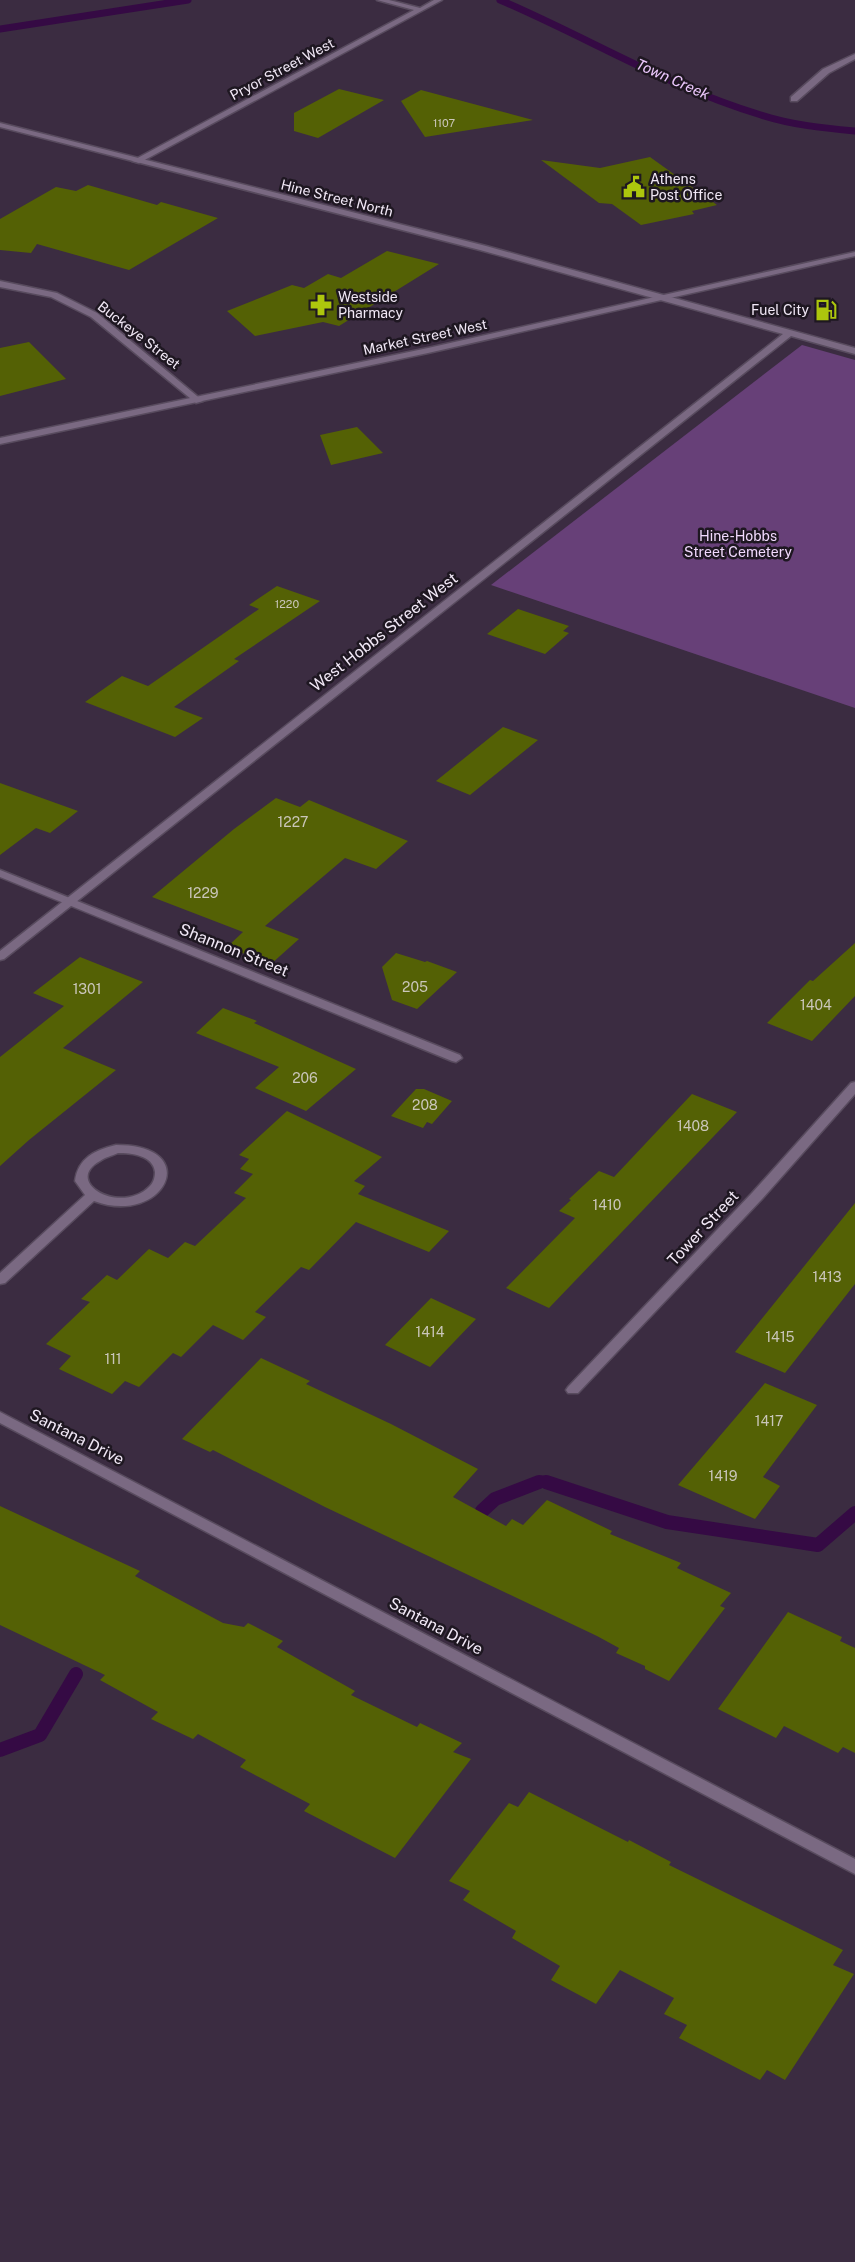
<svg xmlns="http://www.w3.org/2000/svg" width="855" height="2262" viewBox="0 0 855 2262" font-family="'Public Sans',sans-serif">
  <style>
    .green { fill: #674078 }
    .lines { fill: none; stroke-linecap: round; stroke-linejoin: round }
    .stream-far2 { stroke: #350a44; stroke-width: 7 }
    .stream-far1 { stroke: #350a44; stroke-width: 11 }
    .stream { stroke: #350a44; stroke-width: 14 }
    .building { fill: #546105 }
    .minor-casing { stroke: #584b5e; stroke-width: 3 }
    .tertiary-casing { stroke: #584b5e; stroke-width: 3 }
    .secondary-casing { stroke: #584b5e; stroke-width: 3 }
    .minor { fill: #7a6982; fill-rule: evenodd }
    .tertiary { fill: #7a6982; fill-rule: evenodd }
    .secondary { fill: #7a6982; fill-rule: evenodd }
    .labels { text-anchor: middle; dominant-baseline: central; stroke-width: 5; stroke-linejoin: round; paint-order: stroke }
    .far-number-label { font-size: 11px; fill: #cac6ba }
    .far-street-label { font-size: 14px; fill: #f1e8f6; stroke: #1e1721 }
    .far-poi-label { font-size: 14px; fill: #f1e8f6; stroke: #1e1721; text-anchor: start }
    .far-park-label { font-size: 14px; fill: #f2dafe; stroke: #1e1721 }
    .number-label { font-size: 14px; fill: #cac6ba }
    .far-water-label { font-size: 15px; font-style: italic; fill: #ecc8fd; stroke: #1e1721 }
    .street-label { font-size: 16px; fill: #f1e8f6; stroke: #1e1721 }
  </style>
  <rect width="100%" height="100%" fill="#3b2c41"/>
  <path class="green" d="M 802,345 L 855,360 L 855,708 L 491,585 Z"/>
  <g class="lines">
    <path class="stream-far2" d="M 500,0 C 587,37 670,88 761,115 C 792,125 823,128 855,131
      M 0,29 L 188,0"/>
    <path class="stream-far1" d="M 536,1483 L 542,1481 L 549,1483"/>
    <path class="stream" d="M 546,1482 L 667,1522 L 818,1545 L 855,1513
      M 482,1511 L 495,1499 L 539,1482
      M 0,1750 L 40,1735 L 76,1674"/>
  </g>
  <path class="building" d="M 339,89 L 384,100 L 318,138 L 294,131 L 294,113 Z
    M 421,90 L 533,120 L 425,137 L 401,101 Z
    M 650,157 L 717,205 L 692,211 L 694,214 L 641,225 L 612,204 L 599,203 L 541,160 L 600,168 Z
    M 88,185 L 157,205 L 161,202 L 218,218 L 129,270 L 37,244 L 31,253 L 0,250 L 0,219 L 56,187 L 76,191 Z
    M 387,251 L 439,264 L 339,326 L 323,322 L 255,336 L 227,311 L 292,285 L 304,288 L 328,274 L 341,278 Z
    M 29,342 L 66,379 L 0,396 L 0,348 Z
    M 357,427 L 383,453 L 331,465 L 320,435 Z
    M 277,586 L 320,601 L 234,659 L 239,661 L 174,707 L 203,718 L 175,737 L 85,702 L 122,676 L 148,686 L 259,609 L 249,605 Z
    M 518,609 L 569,626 L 563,631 L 569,633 L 545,654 L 487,634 Z
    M 503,727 L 538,740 L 470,795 L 436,781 Z
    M 0,783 L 78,811 L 50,833 L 36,828 L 0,855 Z
    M 276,798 L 300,807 L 309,800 L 408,841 L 376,869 L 345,858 L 265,926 L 299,939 L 271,964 L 227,947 L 243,932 L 152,897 L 234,829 Z
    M 855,943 L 855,996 L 812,1041 L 767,1023 L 810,980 L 813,981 Z
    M 396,953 L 425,962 L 427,961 L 457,972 L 417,1009 L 392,1000 L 382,967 Z
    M 80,957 L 143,982 L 63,1048 L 116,1070 L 29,1140 L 0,1166 L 0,1057 L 64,1006 L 33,993 Z
    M 223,1008 L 257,1021 L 254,1023 L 356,1069 L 306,1111 L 255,1088 L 279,1067 L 196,1033 Z
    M 416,1089 L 424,1089 L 452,1101 L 432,1124 L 427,1122 L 423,1128 L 391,1116 Z
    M 692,1094 L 737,1112 L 549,1308 L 506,1288 L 575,1218 L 559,1211 L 571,1200 L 569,1199 L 599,1171 L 614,1177 Z
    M 287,1111 L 382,1157 L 354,1181 L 365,1186 L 358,1194 L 449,1231 L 429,1252 L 356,1222 L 309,1270 L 301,1267 L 255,1312 L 266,1317 L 243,1340 L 213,1325 L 181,1357 L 173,1353 L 139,1387 L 125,1381 L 112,1394 L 59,1369 L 71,1356 L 46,1344 L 90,1302 L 81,1299 L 107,1275 L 117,1280 L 149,1249 L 168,1258 L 185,1242 L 195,1246 L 246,1198 L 234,1193 L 253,1174 L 240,1169 L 249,1159 L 239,1155 Z
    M 855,1203 L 855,1284 L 785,1373 L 735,1352 Z
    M 431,1298 L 476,1319 L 430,1367 L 385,1345 Z
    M 261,1358 L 310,1381 L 306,1384 L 391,1424 L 478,1469 L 453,1497 L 506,1526 L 512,1519 L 523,1525 L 547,1500 L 612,1531 L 610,1534 L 681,1563 L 677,1568 L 731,1593 L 720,1606 L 725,1608 L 669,1681 L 645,1669 L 645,1666 L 616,1653 L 619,1648 L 597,1636 L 325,1507 L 213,1450 L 210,1452 L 182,1439 Z
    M 765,1383 L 817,1405 L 763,1477 L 780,1486 L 755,1519 L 678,1485 Z
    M 0,1506 L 140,1571 L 135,1576 L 223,1623 L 244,1627 L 248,1623 L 283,1641 L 277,1647 L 355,1691 L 351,1695 L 417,1727 L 420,1723 L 462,1743 L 453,1752 L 471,1759 L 395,1858 L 304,1811 L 310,1804 L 240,1767 L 246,1760 L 198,1734 L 193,1739 L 151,1719 L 158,1712 L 100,1680 L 105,1675 L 0,1625 Z
    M 788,1612 L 842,1637 L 840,1641 L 855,1648 L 855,1753 L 843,1747 L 838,1753 L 784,1726 L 776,1738 L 718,1709 Z
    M 529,1792 L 628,1842 L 629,1840 L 671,1862 L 669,1865 L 843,1950 L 833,1965 L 854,1974 L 785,2080 L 767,2070 L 760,2080 L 679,2038 L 687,2025 L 664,2014 L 674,1998 L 620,1970 L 596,2004 L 551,1980 L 560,1966 L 512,1938 L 516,1931 L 463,1900 L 470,1891 L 449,1881 L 509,1803 L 518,1807 Z"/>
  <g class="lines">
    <g class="minor-casing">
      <path id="minor" d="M 377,0 L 389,0 L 420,8 L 434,0 L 442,0 L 139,163 L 132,161 L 414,10 Z
        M 855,54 L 855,59 L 829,73 L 797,101 L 791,101 L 791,97 L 823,69 Z
        M 0,281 L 57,293 L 97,313 L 203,401 L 196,403 L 91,317 L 51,297 L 0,287 Z
        M 0,870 L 460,1055 L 462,1058 L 456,1062 L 452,1061 L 0,877 Z
        M 855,1082 L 855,1094 L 762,1199 L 578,1393 L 568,1393 L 566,1390 L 568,1387 L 752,1193 L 851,1083 Z
        M 116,1145 C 205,1145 164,1227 94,1201 L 5,1283 L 0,1284 L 0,1273 L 85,1195 L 75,1181 C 78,1158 95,1150 116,1145 ZM 118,1153 C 131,1153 153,1155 155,1172 C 155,1178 153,1183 150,1186 C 121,1216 62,1182 100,1161 C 105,1157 112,1156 118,1153 Z
        M 0,1412 L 855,1859 L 855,1874 L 0,1423 Z"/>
    </g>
    <g class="tertiary-casing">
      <path id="tertiary" d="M 0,123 L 486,246 L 855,348 L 855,354 L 791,336 L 4,959 L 0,960 L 0,951 L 783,334 L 480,250 L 0,127 Z"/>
    </g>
    <g class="secondary-casing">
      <path id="secondary" d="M 855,252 L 855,256 L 428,353 L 0,444 L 0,438 L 428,348 Z"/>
    </g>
    <use href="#minor" class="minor"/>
    <use href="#tertiary" class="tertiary"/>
    <use href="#secondary" class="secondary"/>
  </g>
  <defs>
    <g id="civic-bare" transform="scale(1.725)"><path d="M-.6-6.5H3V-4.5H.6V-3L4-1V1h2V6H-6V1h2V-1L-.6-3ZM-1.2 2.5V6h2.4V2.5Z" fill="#adc60d" stroke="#1e1721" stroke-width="2.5" paint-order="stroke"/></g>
    <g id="pharmacy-bare" transform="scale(1.725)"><path d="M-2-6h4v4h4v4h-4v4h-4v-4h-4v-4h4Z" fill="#adc60d" stroke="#1e1721" stroke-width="2.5" paint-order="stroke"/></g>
    <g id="fuel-bare" transform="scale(1.725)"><path d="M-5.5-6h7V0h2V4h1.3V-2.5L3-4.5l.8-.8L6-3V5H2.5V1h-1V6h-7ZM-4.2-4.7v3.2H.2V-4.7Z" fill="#adc60d" stroke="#1e1721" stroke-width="2.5" paint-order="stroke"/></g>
  </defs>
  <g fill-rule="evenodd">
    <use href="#civic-bare" x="634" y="187"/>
    <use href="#pharmacy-bare" x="321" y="305"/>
    <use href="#fuel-bare" x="826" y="310"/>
  </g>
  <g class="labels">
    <g class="far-number-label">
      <text x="444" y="123">1107</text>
      <text x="287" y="604">1220</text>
    </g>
    <g class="far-street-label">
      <text transform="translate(282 69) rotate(-28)">Pryor Street West</text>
      <text transform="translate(337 198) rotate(14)">Hine Street North</text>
      <text transform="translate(139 335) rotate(38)">Buckeye Street</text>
      <text transform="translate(425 337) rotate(-12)">Market Street West</text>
    </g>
    <g class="far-poi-label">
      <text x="650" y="179">Athens<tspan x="650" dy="16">Post Office</tspan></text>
      <text x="338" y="297">Westside<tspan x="338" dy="16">Pharmacy</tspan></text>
      <text x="809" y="310" text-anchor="end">Fuel City</text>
    </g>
    <g class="far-park-label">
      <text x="738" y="536">Hine-Hobbs<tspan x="738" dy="16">Street Cemetery</tspan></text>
    </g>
    <g class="number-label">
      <text x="293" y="822">1227</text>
      <text x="203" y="893">1229</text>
      <text x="415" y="987">205</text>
      <text x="87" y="989">1301</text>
      <text x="816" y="1005">1404</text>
      <text x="305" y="1078">206</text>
      <text x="425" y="1105">208</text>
      <text x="693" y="1126">1408</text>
      <text x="607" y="1205">1410</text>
      <text x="827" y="1277">1413</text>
      <text x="430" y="1332">1414</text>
      <text x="780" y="1337">1415</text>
      <text x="113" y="1359">111</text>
      <text x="769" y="1421">1417</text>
      <text x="723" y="1476">1419</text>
    </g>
    <g class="far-water-label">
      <text transform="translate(673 79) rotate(24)">Town Creek</text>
    </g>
    <g class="street-label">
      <text transform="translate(384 632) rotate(-38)">West Hobbs Street West</text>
      <text transform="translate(234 950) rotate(22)">Shannon Street</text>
      <text transform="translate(703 1228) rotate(-47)">Tower Street</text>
      <text transform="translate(77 1437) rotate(27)">Santana Drive</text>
      <text transform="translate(436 1626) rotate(28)">Santana Drive</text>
    </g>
  </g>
</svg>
